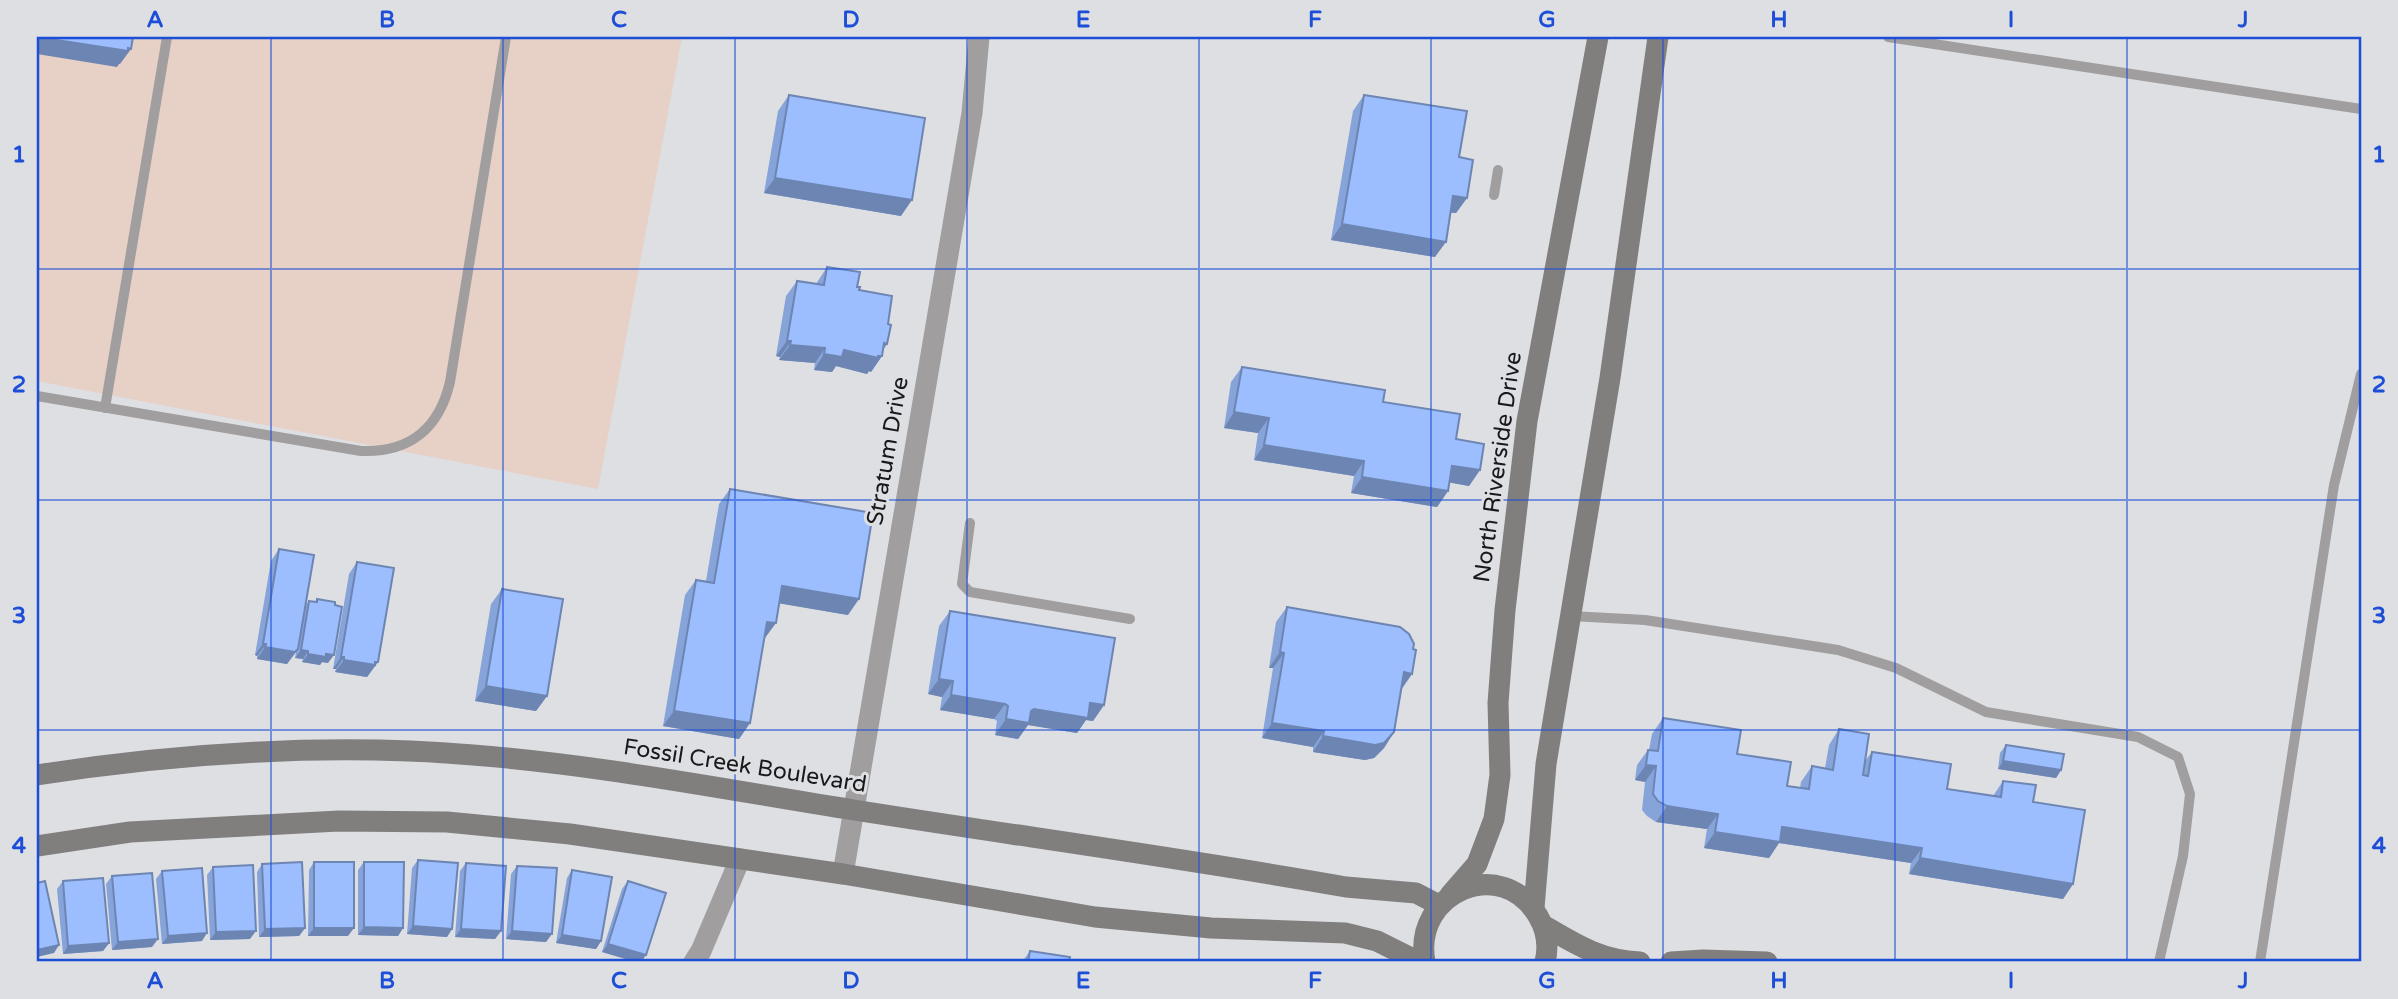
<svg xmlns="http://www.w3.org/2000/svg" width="2398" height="999" viewBox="0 0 2398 999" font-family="'Varela Round',sans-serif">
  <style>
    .commercial { fill: #e7d0c5 }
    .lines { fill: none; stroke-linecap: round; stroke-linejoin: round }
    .lane { stroke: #a09e9e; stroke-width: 10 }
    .street { stroke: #a09e9e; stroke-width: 21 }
    .secondary { stroke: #817e7e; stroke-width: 21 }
    .wall { fill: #86a3da }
    .shaded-wall { fill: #6d85b2 }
    .building { fill: #9cbefe; stroke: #6d85b2; stroke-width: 2 }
    .grid { fill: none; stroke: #1d4ed8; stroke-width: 2; stroke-opacity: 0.55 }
    .labels { text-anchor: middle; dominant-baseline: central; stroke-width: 6; stroke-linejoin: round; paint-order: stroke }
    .street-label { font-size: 23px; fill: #19191b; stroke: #dddfe3 }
    .neatline { fill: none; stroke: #1d4ed8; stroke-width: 2.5 }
    .grid-label { font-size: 23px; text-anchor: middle; font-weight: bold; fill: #1d4ed8 }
  </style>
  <rect width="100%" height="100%" fill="#dddfe3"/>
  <path class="commercial" d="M 37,37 L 682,37 L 598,489 L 37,381 Z"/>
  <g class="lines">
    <path class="lane" d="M 1888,37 L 2361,109
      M 1494,195 L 1498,170
      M 37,396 L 361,451 C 409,453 439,429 450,382 L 506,37
      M 105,408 L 167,37
      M 970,523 L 962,584 L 970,592 L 1130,619
      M 1571,616 L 1645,620 L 1838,650 L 1896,668 L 1986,712 L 2138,737 L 2178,757 L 2190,794 L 2183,856 L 2159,962
      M 2260,962 L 2334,485 L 2361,374"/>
    <path class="street" d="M 843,874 L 972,113 L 979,37
      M 694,962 L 701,951 L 740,859"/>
    <path class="secondary" d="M 37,775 C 177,753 331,743 473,755 C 601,765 728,790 854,810 C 1018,836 1183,858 1346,887 L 1416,893 L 1439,905
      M 37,846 L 130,832 L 339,821 L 447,822 L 570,834 L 843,874 L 1095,917 L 1211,928 L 1345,933 L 1377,941 L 1419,962
      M 1450,895 L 1477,864 L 1494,819 L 1500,775 L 1498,703 L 1505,610 L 1527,421 L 1598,37
      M 1534,908 L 1546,764 L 1610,378 L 1658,37
      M 1543,925 C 1577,945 1600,960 1640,962
      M 1425,962 C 1412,892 1502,854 1538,916 C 1547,931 1549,946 1545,962
      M 1671,962 L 1703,960 L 1767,962"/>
  </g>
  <path class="wall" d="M 789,95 L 901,216 L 764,193 L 778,111 Z
    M 1364,95 L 1459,157 L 1467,198 L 1456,213 L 1451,212 L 1435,257 L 1331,240 L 1353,111 Z
    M 827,267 L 857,287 L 883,350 L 882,356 L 871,372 L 869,371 L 867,374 L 836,366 L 832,372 L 814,370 L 815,363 L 779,360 L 780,357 L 776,356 L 786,296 L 797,281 L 816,284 Z
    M 1242,367 L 1383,402 L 1456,439 L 1480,470 L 1469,486 L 1449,482 L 1448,491 L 1437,507 L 1351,493 L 1354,476 L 1254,460 L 1258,433 L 1224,428 L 1231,382 Z
    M 730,489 L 848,615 L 779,603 L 764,638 L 750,723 L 739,739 L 663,726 L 685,595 L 696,580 L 706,581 L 719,504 Z
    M 279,549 L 305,606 L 309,601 L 315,602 L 317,599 L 328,663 L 322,662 L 320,665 L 302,662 L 303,659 L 295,658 L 296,652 L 287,664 L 257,659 L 257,656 L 255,655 L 271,561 Z
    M 357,562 L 378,662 L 367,677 L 335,672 L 336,669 L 333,669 L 349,574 Z
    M 502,589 L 547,696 L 536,711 L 475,701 L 491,604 Z
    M 1287,607 L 1412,674 L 1402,689 L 1394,732 L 1384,748 L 1374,758 L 1365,760 L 1313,752 L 1313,747 L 1262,738 L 1273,668 L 1269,668 L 1276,622 Z
    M 950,611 L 1104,705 L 1093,721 L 1086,720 L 1077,733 L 1028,725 L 1018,739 L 995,735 L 997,721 L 994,719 L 940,710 L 942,697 L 928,694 L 939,626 Z
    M 1663,718 L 1737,754 L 1787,786 L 1800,788 L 1801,782 L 1812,766 L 1825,768 L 1829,745 L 1839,729 L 1864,762 L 1872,752 L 1947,789 L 1993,796 L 2003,781 L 2033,802 L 2073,884 L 2063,899 L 1909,874 L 1911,863 L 1779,843 L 1769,858 L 1704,848 L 1707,829 L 1656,822 L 1647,816 L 1642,810 L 1645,782 L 1635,780 L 1637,765 L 1648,750 L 1649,750 L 1652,734 Z
    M 2006,745 L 2061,770 L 2056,778 L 1998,769 L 2000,753 Z
    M 418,860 L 452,929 L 447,937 L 407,934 L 412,868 Z
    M 314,862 L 348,936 L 308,936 L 309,870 Z
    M 364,862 L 403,928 L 398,936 L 358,935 L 358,870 Z
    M 466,863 L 501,931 L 495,939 L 455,937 L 460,871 Z
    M 262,864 L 305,928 L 299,936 L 259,937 L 257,872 Z
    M 517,866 L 546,942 L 506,939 L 511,874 Z
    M 213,867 L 250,939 L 210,940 L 207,875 Z
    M 572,870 L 601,941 L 596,949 L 556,943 L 567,878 Z
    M 162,871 L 202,941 L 162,944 L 156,879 Z
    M 112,876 L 152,947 L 112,950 L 106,884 Z
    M 63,881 L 109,943 L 103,951 L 63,954 L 57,889 Z
    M 628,881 L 641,962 L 636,962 L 602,952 L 622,889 Z
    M 1030,951 L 1069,962 L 1022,962 Z"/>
  <path class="shaded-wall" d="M 37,37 L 128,48 L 131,49 L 120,64 L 119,64 L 117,67 L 37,54 Z
    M 775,178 L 912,200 L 901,216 L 764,193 Z
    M 1453,196 L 1467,198 L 1456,213 L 1442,212 Z
    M 1342,224 L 1446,242 L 1435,257 L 1331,240 Z
    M 787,341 L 791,341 L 780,357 L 776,356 Z
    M 884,343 L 887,344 L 879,356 L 882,356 L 871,372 L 869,371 L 867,374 L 836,366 L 832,372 L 814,370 L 824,354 Z
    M 790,345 L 825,348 L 815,363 L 779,360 Z
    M 1234,412 L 1269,418 L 1258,433 L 1224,428 Z
    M 1264,445 L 1364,461 L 1354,476 L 1254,460 Z
    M 1452,466 L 1480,470 L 1469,486 L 1441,481 Z
    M 1362,477 L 1448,491 L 1437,507 L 1351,493 Z
    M 782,586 L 859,599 L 848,615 L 771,602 Z
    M 767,622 L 776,623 L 765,638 L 756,637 Z
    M 263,644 L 266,644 L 257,656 L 255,655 Z
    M 265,647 L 298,649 L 287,664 L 257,659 Z
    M 301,650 L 308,651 L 303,659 L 295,658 Z
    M 1280,652 L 1284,653 L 1273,668 L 1269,668 Z
    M 308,654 L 326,654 L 334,655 L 328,663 L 322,662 L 320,665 L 302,662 Z
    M 341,657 L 344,657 L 336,669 L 333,669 Z
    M 344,660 L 375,662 L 378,662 L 367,677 L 335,672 Z
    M 1404,672 L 1412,674 L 1401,689 Z
    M 939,679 L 953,681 L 942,697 L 928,694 Z
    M 486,686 L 547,696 L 536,711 L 475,701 Z
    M 951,695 L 1005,704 L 994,719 L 940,710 Z
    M 1090,703 L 1104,705 L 1093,721 L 1086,720 L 1077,733 L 1028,725 L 1018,739 L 995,735 L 1006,719 L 1031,711 L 1034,709 Z
    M 674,711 L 750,723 L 739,739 L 663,726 Z
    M 1272,723 L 1324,731 L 1313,747 L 1262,738 Z
    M 1394,732 L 1384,748 L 1374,758 L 1365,760 L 1313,752 L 1323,736 Z
    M 2003,761 L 2061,770 L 2056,778 L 1998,769 Z
    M 1646,765 L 1656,766 L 1645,782 L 1635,780 Z
    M 1667,806 L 1718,814 L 1707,829 L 1656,822 Z
    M 1782,827 L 1922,848 L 1911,863 L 1779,843 L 1769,858 L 1704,848 L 1715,832 Z
    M 1920,858 L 2073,884 L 2063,899 L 1909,874 Z
    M 413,926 L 452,929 L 447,937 L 407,934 Z
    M 364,927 L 403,928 L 398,936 L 358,935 Z
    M 305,928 L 299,936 L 259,937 L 265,929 Z
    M 314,928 L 354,928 L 348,936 L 308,936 Z
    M 461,929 L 501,931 L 495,939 L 455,937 Z
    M 256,931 L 250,939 L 210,940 L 216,932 Z
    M 512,931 L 552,934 L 546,942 L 506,939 Z
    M 207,933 L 202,941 L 162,944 L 168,936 Z
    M 562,935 L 601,941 L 596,949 L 556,943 Z
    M 158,939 L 152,947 L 112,950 L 118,942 Z
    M 109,943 L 103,951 L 63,954 L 68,946 Z
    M 608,944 L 646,955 L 641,962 L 636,962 L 602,952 Z
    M 59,945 L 54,953 L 37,957 L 37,950 Z"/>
  <path class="building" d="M 37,37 L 133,37 L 131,49 L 128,48 L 128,51 Z
    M 789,95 L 925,118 L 912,200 L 775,178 Z
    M 1364,95 L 1467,111 L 1459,157 L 1473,160 L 1467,198 L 1453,196 L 1446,242 L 1342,224 Z
    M 827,267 L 860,272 L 857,287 L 860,287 L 859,290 L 892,296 L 888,324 L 891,325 L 887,344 L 884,343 L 882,356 L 878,356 L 878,358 L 844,350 L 842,357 L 824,354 L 825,348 L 790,345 L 791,341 L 787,341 L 797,281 L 824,285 Z
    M 1242,367 L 1385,390 L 1383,402 L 1460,414 L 1456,439 L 1484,444 L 1480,470 L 1452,466 L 1448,491 L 1362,477 L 1364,461 L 1264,445 L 1269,418 L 1234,412 Z
    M 730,489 L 873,513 L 859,599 L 782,586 L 776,623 L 767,622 L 750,723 L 674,711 L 696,580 L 714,583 Z
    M 279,549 L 314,555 L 298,649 L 295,652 L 265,647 L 266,644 L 263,644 Z
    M 357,562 L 394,568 L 378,662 L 375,662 L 375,665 L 344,660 L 344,657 L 341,657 Z
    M 502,589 L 563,599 L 547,696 L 486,686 Z
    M 317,599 L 335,602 L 335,605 L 342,607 L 334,655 L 326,654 L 326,657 L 308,654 L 308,651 L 301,650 L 309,601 L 317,602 Z
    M 1287,607 L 1400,627 L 1409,634 L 1414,644 L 1413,649 L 1416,650 L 1412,674 L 1404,672 L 1394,732 L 1384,743 L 1375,745 L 1323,736 L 1324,731 L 1272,723 L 1284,653 L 1280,652 Z
    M 950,611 L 1115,638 L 1104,705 L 1090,703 L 1088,718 L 1034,709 L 1031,711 L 1029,723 L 1006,719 L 1008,706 L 1005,704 L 951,695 L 953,681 L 939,679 Z
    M 1663,718 L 1741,730 L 1737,754 L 1791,762 L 1787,786 L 1809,789 L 1812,766 L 1833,770 L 1839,729 L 1869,734 L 1863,775 L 1868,776 L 1872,752 L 1951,764 L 1947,789 L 2001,797 L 2003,781 L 2036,785 L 2033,802 L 2085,810 L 2073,884 L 1920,858 L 1922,848 L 1782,827 L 1780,842 L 1715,832 L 1718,814 L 1667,806 L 1658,801 L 1653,794 L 1656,766 L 1646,765 L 1648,750 L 1658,751 Z
    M 2006,745 L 2064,754 L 2061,770 L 2003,761 Z
    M 418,860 L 458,863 L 452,929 L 413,926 Z
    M 302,862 L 305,928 L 265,929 L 262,864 Z
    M 314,862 L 354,862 L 354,928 L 314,928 Z
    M 364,862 L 404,862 L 403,928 L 364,927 Z
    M 466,863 L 506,866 L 501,931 L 461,929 Z
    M 253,865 L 256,931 L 216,932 L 213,867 Z
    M 517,866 L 557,868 L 552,934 L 512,931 Z
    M 202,868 L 207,933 L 168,936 L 162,871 Z
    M 572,870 L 612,877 L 601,941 L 562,935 Z
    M 152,873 L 158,939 L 118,942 L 112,876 Z
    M 103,878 L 109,943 L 68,946 L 63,881 Z
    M 45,881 L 59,945 L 37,950 L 37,883 Z
    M 628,881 L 666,893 L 646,955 L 608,944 Z
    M 1030,951 L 1070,957 L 1069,962 L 1028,962 Z
    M 1075,960 L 1090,962 L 1075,962 Z"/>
  <path class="grid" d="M 271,37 L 271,962M 503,37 L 503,962M 735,37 L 735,962M 967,37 L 967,962M 1199,37 L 1199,962M 1431,37 L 1431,962M 1663,37 L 1663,962M 1895,37 L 1895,962M 2127,37 L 2127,962M 37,269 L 2361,269M 37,500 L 2361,500M 37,730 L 2361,730"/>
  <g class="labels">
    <g class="street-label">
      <text transform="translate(888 451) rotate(-80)">Stratum Drive</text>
      <text transform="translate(1498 467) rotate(-82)">North Riverside Drive</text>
      <text transform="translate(745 766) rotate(9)">Fossil Creek Boulevard</text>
    </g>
  </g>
  <rect width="2398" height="999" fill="none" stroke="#dddfe3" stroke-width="77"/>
  <rect x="38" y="38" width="2322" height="922" class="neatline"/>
  <g class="grid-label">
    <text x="155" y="27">A</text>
    <text x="387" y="27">B</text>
    <text x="619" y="27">C</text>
    <text x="851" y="27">D</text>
    <text x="1083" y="27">E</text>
    <text x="1315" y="27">F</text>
    <text x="1547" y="27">G</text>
    <text x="1779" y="27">H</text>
    <text x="2011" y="27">I</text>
    <text x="2243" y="27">J</text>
    <text x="19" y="162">1</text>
    <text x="2379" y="162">1</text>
    <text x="19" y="392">2</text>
    <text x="2379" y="392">2</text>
    <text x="19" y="623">3</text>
    <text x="2379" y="623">3</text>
    <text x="19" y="853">4</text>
    <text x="2379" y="853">4</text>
    <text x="155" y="988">A</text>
    <text x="387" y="988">B</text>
    <text x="619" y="988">C</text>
    <text x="851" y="988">D</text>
    <text x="1083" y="988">E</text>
    <text x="1315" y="988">F</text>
    <text x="1547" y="988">G</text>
    <text x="1779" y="988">H</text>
    <text x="2011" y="988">I</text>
    <text x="2243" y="988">J</text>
  </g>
</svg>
